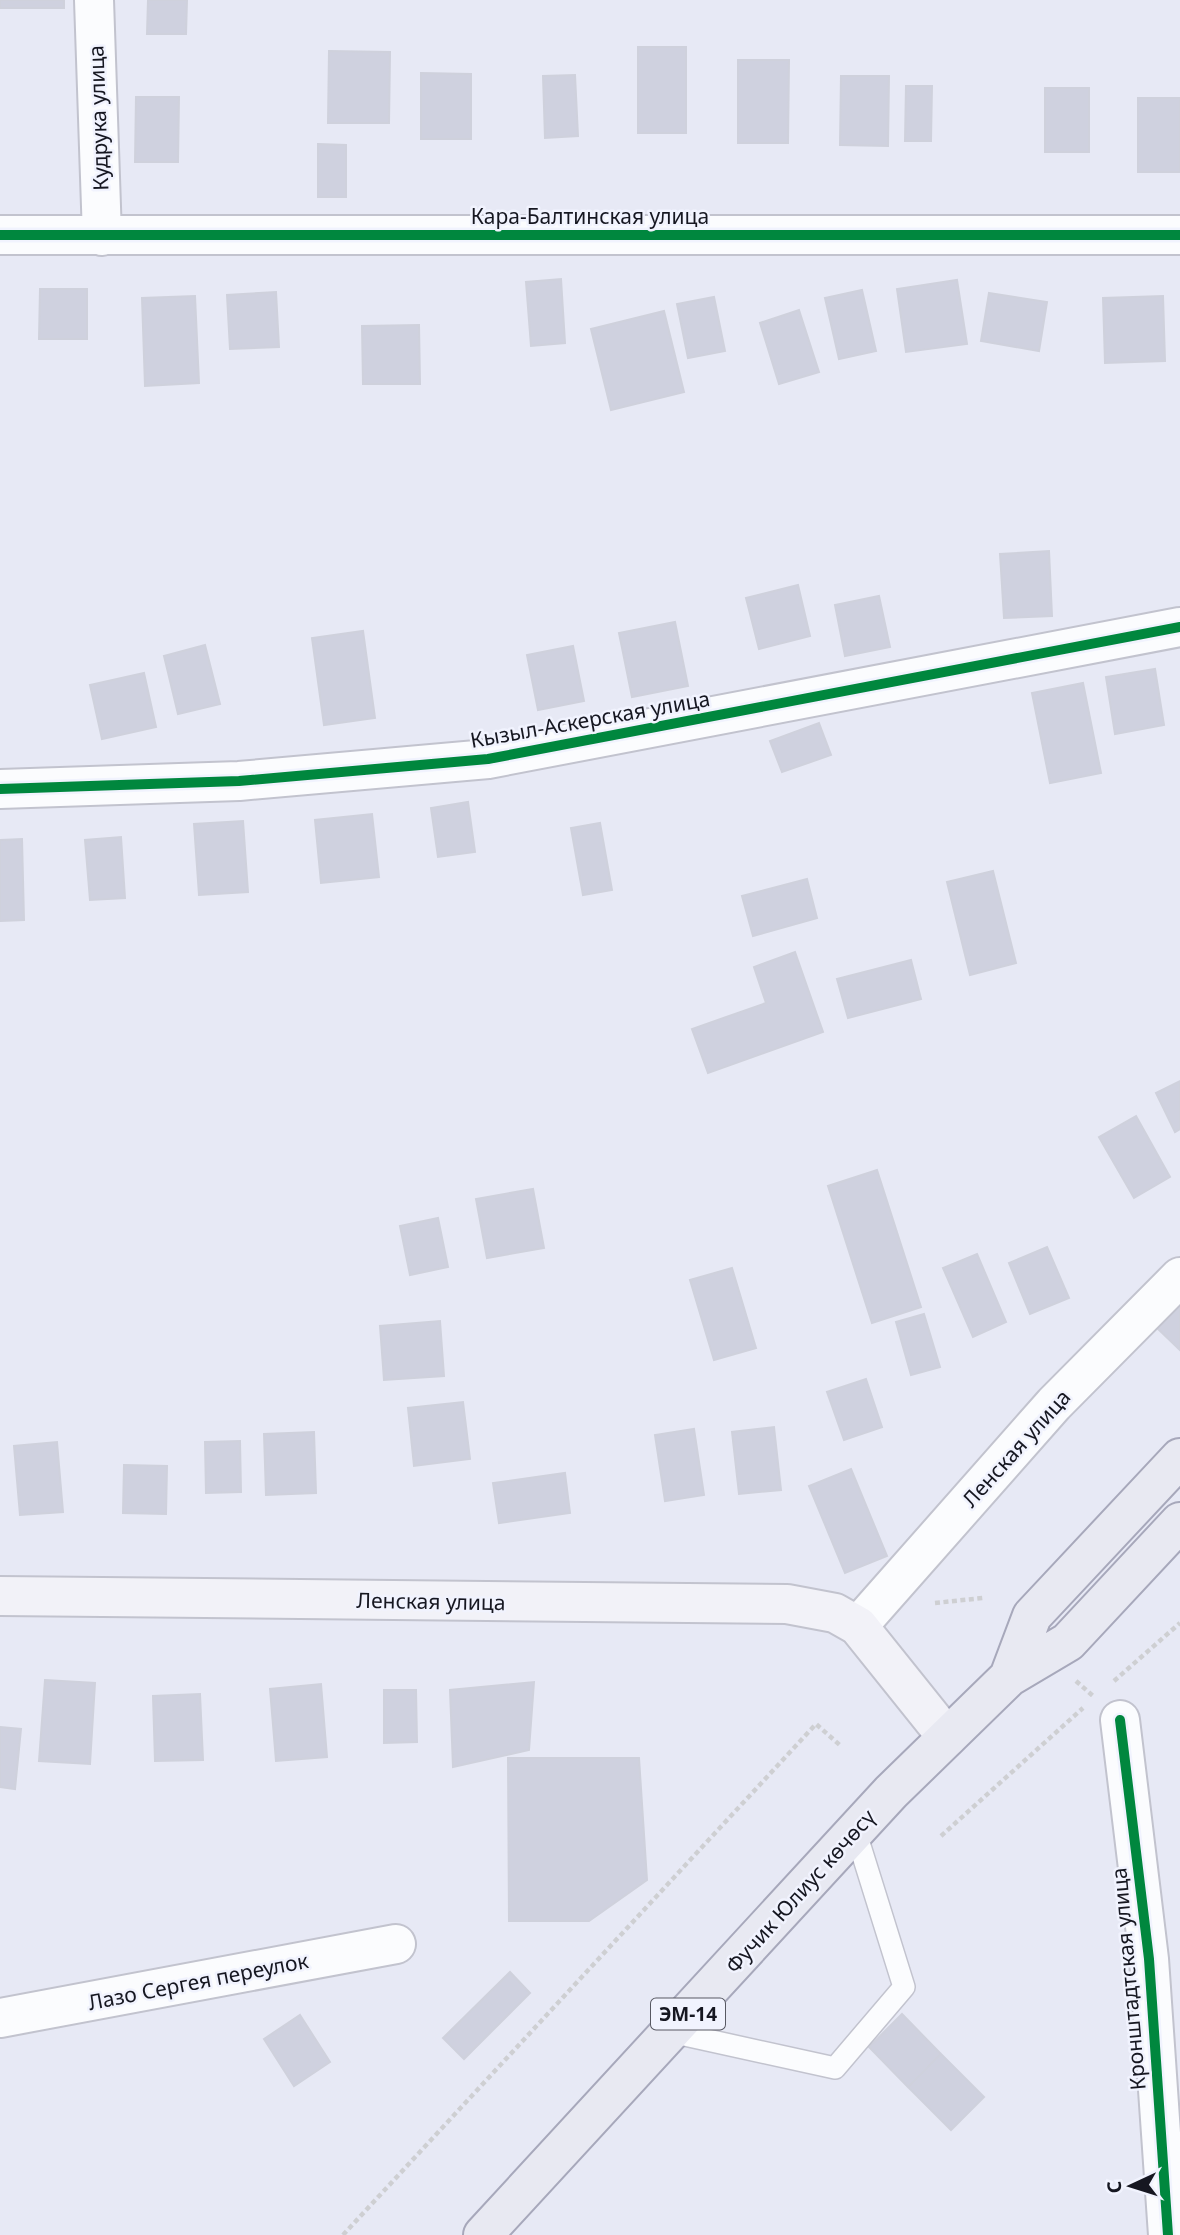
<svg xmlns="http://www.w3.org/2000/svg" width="1180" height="2235" viewBox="0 0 1180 2235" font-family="'Noto Sans',sans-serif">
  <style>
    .building { fill: #cfd1df; stroke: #cfd1dc; stroke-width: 2 }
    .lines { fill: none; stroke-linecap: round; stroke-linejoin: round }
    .service-casing { stroke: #c2c3ce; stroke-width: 24 }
    .minor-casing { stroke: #c2c3ce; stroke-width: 42 }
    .secondary-casing { stroke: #c2c3ce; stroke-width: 42 }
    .primary-casing { stroke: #a7a8bb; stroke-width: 42 }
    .path { stroke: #cecfd2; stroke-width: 4.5; stroke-dasharray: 5 3.5; stroke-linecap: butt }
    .service { stroke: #fbfcfe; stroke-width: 21 }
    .minor { stroke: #fbfcfe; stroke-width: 38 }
    .secondary { stroke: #f2f2f8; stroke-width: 38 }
    .primary { stroke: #e8e9f2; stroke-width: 38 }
    .cycleway-casing { stroke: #f1f3fe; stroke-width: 15 }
    .cycleway { stroke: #00873e; stroke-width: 10 }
    .labels { text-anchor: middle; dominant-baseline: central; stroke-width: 5; stroke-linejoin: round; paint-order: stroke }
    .shield { fill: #f1f3fe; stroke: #585963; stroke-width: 2 }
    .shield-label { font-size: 19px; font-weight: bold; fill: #161721 }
    .street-label { font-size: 21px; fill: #161721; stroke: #f1f3fe }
  </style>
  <rect width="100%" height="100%" fill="#e7e9f5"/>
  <path class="building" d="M 0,0 L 64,0 L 64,8 L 0,8 Z
    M 148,0 L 187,0 L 186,34 L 147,34 Z
    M 638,47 L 686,47 L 686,133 L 638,133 Z
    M 329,51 L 390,52 L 389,123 L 328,123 Z
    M 738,60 L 789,60 L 788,143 L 738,143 Z
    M 421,73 L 471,74 L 471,139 L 421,139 Z
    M 575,75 L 578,136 L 545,138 L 543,76 Z
    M 841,76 L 889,76 L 888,146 L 840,145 Z
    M 906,86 L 932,86 L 931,141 L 905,141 Z
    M 1045,88 L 1089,88 L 1089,152 L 1045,152 Z
    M 136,97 L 179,97 L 178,162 L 135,162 Z
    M 1138,98 L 1180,98 L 1180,172 L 1138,172 Z
    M 318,144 L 346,145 L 346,197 L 318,197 Z
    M 561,279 L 565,343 L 531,346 L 526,282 Z
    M 957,280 L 967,344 L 906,352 L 897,289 Z
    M 40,289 L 87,289 L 87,339 L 39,339 Z
    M 862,290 L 876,351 L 839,359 L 825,298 Z
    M 276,292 L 279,347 L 230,349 L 227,295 Z
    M 989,293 L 1047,302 L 1039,351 L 981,341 Z
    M 195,296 L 199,383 L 145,386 L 142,298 Z
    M 1163,296 L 1165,361 L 1105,363 L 1103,298 Z
    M 714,297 L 725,351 L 688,358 L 677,304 Z
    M 799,310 L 819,372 L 779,384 L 760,323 Z
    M 664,311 L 684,392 L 611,410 L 591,329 Z
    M 419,325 L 420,384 L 363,384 L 362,326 Z
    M 1049,551 L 1052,616 L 1004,618 L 1000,554 Z
    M 798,585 L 810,636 L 759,649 L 746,598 Z
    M 879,596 L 890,647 L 845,656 L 835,605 Z
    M 675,622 L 688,686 L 632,697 L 619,633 Z
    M 363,631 L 375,718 L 324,725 L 312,638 Z
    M 205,645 L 220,704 L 178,714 L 164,656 Z
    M 573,646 L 584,701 L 538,710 L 527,655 Z
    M 1155,669 L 1164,725 L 1115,734 L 1106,677 Z
    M 144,673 L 156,727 L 102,739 L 90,685 Z
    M 1083,683 L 1101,773 L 1050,783 L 1032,693 Z
    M 819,723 L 831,755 L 782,772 L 770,741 Z
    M 468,802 L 475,852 L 438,857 L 431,808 Z
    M 372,814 L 379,877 L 321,883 L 315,820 Z
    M 243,821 L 248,892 L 199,895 L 194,824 Z
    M 600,823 L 612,890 L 583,895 L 571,828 Z
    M 121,837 L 125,898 L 90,900 L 85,840 Z
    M 22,839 L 24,920 L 0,921 L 0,840 Z
    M 993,871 L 1016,963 L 970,975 L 947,882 Z
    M 807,879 L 817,918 L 753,936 L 742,896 Z
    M 795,952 L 823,1032 L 708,1073 L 692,1029 L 766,1003 L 754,967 Z
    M 911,960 L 921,999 L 848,1018 L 837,979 Z
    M 1180,1081 L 1180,1129 L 1175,1132 L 1156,1093 Z
    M 1136,1116 L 1170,1177 L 1134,1198 L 1099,1137 Z
    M 877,1170 L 921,1307 L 872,1323 L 828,1186 Z
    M 533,1189 L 544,1248 L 487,1258 L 476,1199 Z
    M 438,1218 L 448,1267 L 410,1275 L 400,1226 Z
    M 1047,1247 L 1069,1298 L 1030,1314 L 1009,1263 Z
    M 977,1254 L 1006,1322 L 973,1337 L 943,1268 Z
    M 732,1268 L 756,1348 L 714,1360 L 690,1280 Z
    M 1180,1304 L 1180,1350 L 1157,1328 Z
    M 924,1314 L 940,1367 L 911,1375 L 896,1322 Z
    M 440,1321 L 444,1376 L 384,1380 L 380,1326 Z
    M 866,1379 L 882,1427 L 844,1440 L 827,1392 Z
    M 463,1402 L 470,1459 L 414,1466 L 408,1408 Z
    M 774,1427 L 781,1490 L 739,1494 L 732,1432 Z
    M 694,1429 L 704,1495 L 665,1501 L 655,1435 Z
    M 314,1432 L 316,1493 L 266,1495 L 264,1434 Z
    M 240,1441 L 241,1492 L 206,1493 L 205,1442 Z
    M 57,1442 L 63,1512 L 20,1515 L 14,1446 Z
    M 124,1465 L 167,1466 L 166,1514 L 123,1513 Z
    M 851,1469 L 887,1556 L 845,1573 L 809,1486 Z
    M 565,1473 L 570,1513 L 499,1523 L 493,1483 Z
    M 45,1680 L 95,1683 L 90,1764 L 39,1761 Z
    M 534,1682 L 529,1750 L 453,1767 L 450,1690 Z
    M 321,1684 L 327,1757 L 276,1761 L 270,1689 Z
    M 384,1690 L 416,1690 L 417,1742 L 384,1743 Z
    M 200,1694 L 203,1760 L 155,1761 L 153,1696 Z
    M 0,1727 L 21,1729 L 15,1789 L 0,1787 Z
    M 508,1758 L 639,1758 L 647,1880 L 589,1921 L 509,1921 Z
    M 510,1972 L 530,1993 L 464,2059 L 443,2038 Z
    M 902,2014 L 941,2054 L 908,2087 L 869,2047 Z
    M 300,2015 L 330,2062 L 294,2086 L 264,2039 Z
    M 941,2054 L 984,2097 L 951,2130 L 908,2087 Z"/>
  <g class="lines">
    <g class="service-casing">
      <path id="service" d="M 671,2032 L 835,2068 L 904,1987 L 855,1830"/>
    </g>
    <g class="minor-casing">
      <path id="minor" d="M 94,0 L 102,236
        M 0,235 L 1180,235
        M 0,789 L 239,781 L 488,759 L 1180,627
        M 858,1626 L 1054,1404 L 1180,1277
        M 1120,1720 L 1149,1959 L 1168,2235
        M 0,2018 L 396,1944"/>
    </g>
    <g class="secondary-casing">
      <path id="secondary" d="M 0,1596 L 787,1604 L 835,1613 L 858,1626 L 947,1737"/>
    </g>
    <g class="primary-casing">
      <path id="primary" d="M 1009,1677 L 1032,1616 L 1180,1458
        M 483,2235 L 891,1792 L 1009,1677 L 1068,1642 L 1180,1522"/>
    </g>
    <path class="path" d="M 935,1603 L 983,1598
      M 1076,1681 L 1093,1696
      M 1114,1681 L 1180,1623
      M 941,1836 L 1083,1708
      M 343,2235 L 816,1724 L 842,1747"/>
    <use href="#service" class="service"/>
    <use href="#minor" class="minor"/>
    <use href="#secondary" class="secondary"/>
    <use href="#primary" class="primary"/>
    <g class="cycleway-casing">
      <path id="cycleway" d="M 0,235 L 1180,235
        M 0,789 L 239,781 L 488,759 L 1180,627
        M 1120,1720 L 1149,1959 L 1168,2235"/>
    </g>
    <use href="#cycleway" class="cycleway"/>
  </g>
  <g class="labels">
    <rect class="shield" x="651" y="1998.5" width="74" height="31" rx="5"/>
    <g class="shield-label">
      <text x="688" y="2014">ЭМ-14</text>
    </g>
    <g class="street-label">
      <text transform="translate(98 118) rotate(-92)">Кудрука улица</text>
      <text x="590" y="216">Кара-Балтинская улица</text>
      <text transform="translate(590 719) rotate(-10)">Кызыл-Аскерская улица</text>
      <text transform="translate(1016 1448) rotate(-48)">Ленская улица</text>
      <text transform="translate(431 1601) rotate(1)">Ленская улица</text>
      <text transform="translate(800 1891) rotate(-48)">Фучик Юлиус көчөсү</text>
      <text transform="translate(1128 1979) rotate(-95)">Кронштадтская улица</text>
      <text transform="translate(198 1981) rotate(-11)">Лазо Сергея переулок</text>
    </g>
  </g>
  <g transform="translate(1131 2186) rotate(266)" stroke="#f1f3fe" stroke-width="5" paint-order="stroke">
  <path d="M0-5L12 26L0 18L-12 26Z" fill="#161721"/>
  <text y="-10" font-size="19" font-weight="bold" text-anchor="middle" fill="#161721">С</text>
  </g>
</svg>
